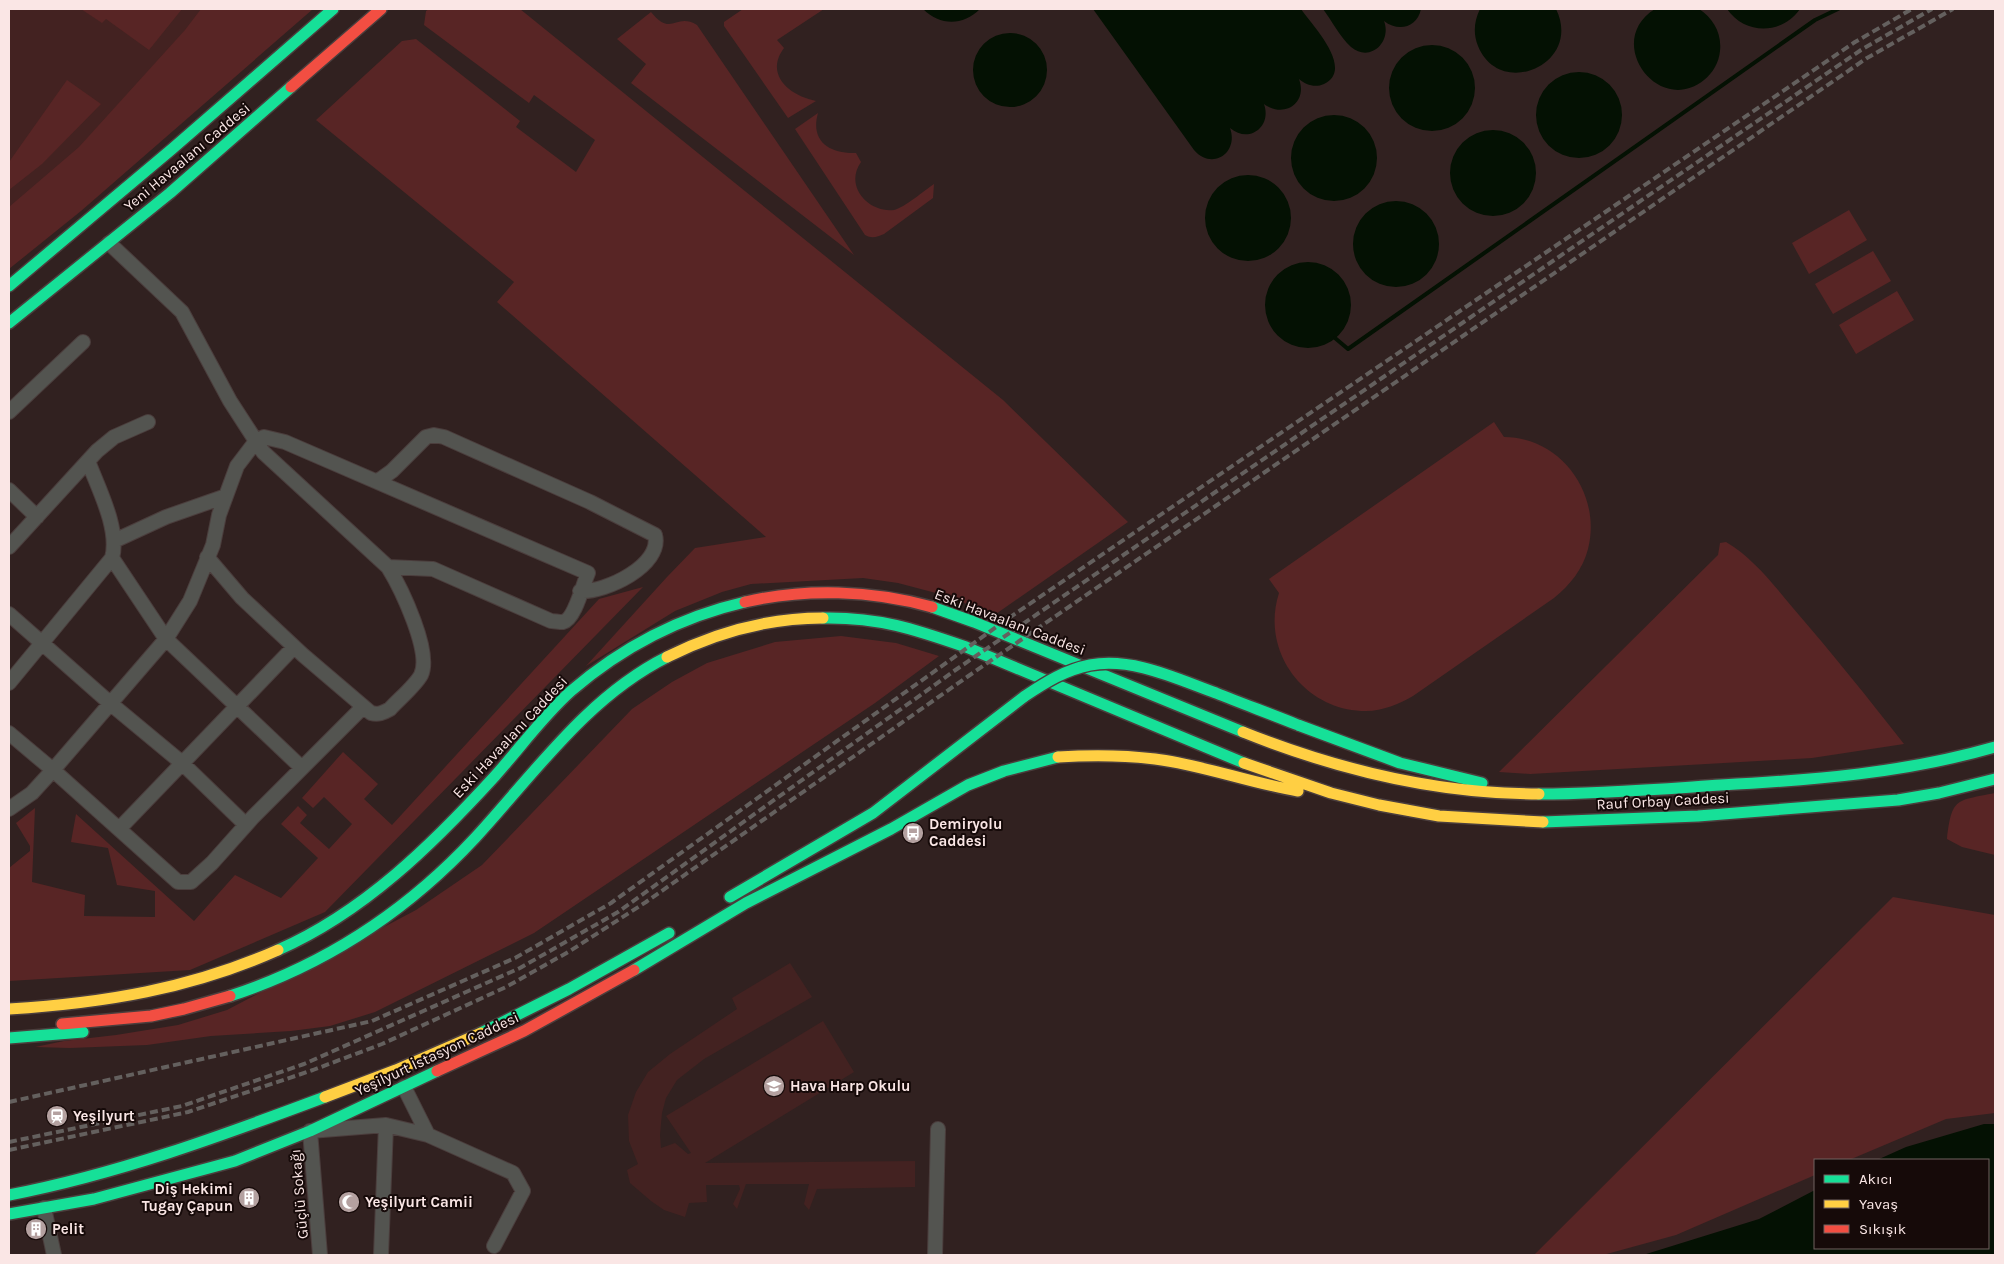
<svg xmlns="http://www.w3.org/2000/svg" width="2004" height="1264" viewBox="0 0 2004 1264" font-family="Karla,sans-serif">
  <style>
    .built { fill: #432221 }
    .green { fill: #582525 }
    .water { fill: #041103 }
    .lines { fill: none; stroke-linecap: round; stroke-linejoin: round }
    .stream { stroke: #041103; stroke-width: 4 }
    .street-casing { stroke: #4b3e3d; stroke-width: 16 }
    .fast-casing { stroke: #4b3e3d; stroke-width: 14 }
    .slow-casing { stroke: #4b3e3d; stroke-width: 14 }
    .jam-casing { stroke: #4b3e3d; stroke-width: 14 }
    .street { stroke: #535450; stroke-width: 14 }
    .fast { stroke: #16e098; stroke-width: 11 }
    .slow { stroke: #ffcf43; stroke-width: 11 }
    .jam { stroke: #f24e42; stroke-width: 11 }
    .rail { stroke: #64605e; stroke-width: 4; stroke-dasharray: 8 4; stroke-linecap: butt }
    .fast-bridge-casing { stroke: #4b3e3d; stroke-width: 14; stroke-linecap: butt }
    .fast-bridge { stroke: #16e098; stroke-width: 11 }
    .labels { text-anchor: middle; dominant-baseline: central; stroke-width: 4; stroke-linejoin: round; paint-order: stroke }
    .street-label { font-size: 15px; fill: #fae6e5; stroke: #160a09 }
    .poi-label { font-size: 15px; font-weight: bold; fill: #fae6e5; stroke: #160a09; text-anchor: start }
  </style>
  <rect width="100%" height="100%" fill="#312120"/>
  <path class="built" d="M 9,9 L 229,9 L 9,220 Z
    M 790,963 L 812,997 L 704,1059 L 677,1080 L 666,1098 L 662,1113 L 660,1135 L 661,1148 L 675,1143 L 688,1154 L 691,1153 L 666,1116 L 823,1021 L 854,1072 L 705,1163 L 915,1161 L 915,1187 L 817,1189 L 809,1210 L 804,1204 L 809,1184 L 746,1184 L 737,1209 L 733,1204 L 740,1189 L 739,1185 L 706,1185 L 707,1202 L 689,1203 L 685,1217 L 664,1210 L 651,1201 L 630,1183 L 627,1170 L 638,1164 L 629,1141 L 628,1115 L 636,1092 L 648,1072 L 670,1054 L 737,1009 L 732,998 Z"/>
  <path class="green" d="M 81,9 L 182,9 L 149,50 L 106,19 L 102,23 Z
    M 201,9 L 313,9 L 81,211 L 9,269 L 9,207 L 79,147 L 185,30 Z
    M 429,9 L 520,9 L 1003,400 L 1128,522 L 993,616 L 951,597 L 898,583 L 863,578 L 751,584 L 722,592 L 675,611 L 586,666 L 667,577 L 695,548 L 766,537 L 497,302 L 514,282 L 316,120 L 402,41 L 416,39 L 520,121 L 516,127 L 576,172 L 595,140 L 534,95 L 529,103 L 424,25 L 426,11 Z
    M 743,9 L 824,9 L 777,40 L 784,48 C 764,75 790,96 816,101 L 788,118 L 724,26 L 724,22 Z
    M 651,12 C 672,38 675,12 697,25 L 854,255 L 631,83 L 646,64 L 617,39 Z
    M 67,80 L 101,104 L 42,164 L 9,190 L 9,162 Z
    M 818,113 C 810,141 829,154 856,153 L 861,162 C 844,186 868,213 894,210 C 904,208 925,190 934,184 L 933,198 L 884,234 C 877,237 872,239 865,235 L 795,129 Z
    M 1849,210 L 1867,240 L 1809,274 L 1792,243 Z
    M 1873,251 L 1891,281 L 1833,314 L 1815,284 Z
    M 1897,291 L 1914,320 L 1856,354 L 1839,325 Z
    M 1494,422 L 1504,437 C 1561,437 1602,494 1588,549 C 1583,569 1570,585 1554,598 L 1413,696 C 1399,704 1383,711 1366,711 C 1305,711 1260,652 1279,593 L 1269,579 Z
    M 1726,542 C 1752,557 1774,585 1793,608 C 1832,653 1868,698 1904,744 L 1812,758 L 1530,774 L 1499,772 L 1718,555 L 1720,543 Z
    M 643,587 L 325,912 L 190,970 L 9,981 L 9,868 L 30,851 L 30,846 L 16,823 L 35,808 L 32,882 L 85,895 L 84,916 L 155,917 L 155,891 L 117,885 L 108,848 L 71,842 L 76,814 L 194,921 L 235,875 L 281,898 L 318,858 L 281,824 L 298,806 L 307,815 L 300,823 L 329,849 L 352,824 L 324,797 L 313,808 L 302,798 L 343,752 L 378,784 L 364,799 L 392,825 L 599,599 Z
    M 841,636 L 896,643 L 939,656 L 875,703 L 534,933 L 375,1012 L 330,1026 L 291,1031 L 211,1036 L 147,1045 L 70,1048 L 35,1047 L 64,1041 L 116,1035 L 178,1025 L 227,1010 L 416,910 L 482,865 L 632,709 L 672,682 L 707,663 L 775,642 Z
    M 1995,793 L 1995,855 L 1962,847 L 1947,839 C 1952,797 1956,801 1995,793 Z
    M 1893,897 L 1995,915 L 1995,1113 L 1946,1119 L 1849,1160 L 1815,1160 L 1815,1175 L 1676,1235 L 1603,1255 L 1534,1255 Z"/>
  <path class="water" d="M 923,9 L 980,9 C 963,26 940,26 923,9 Z
    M 1093,9 L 1301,9 C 1312,25 1355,69 1324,84 C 1315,88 1306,85 1299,79 C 1308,103 1284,119 1264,104 C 1272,127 1249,144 1230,128 C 1239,153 1212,171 1194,150 Z
    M 1323,9 L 1421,9 C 1417,28 1398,32 1384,21 C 1392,42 1370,63 1351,47 C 1340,37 1332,21 1323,9 Z
    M 1480,9 L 1556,9 C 1583,64 1500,100 1478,46 C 1473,34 1474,21 1480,9 Z
    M 1655,9 L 1699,9 C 1713,18 1722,33 1720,51 C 1719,62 1713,73 1704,80 C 1658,117 1603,41 1655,9 Z
    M 1727,9 L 1800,9 C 1782,35 1745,35 1727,9 Z
    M973 70a37 37 0 1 1 74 0a37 37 0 1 1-74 0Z
    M1389 88a43 43 0 1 1 86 0a43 43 0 1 1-86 0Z
    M1536 115a43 43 0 1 1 86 0a43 43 0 1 1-86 0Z
    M1291 158a43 43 0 1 1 86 0a43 43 0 1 1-86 0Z
    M1450 173a43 43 0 1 1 86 0a43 43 0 1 1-86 0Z
    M1205 218a43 43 0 1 1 86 0a43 43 0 1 1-86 0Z
    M1353 244a43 43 0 1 1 86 0a43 43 0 1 1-86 0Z
    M1265 305a43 43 0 1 1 86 0a43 43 0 1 1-86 0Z
    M 1984,1124 L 1995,1124 L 1995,1255 L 1643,1255 L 1759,1219 L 1815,1190 L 1815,1248 L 1988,1248 L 1988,1160 L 1877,1160 L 1906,1147 Z"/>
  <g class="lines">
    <path class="stream" d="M 1335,338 L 1348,349 L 1815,20 L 1838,9"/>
    <g class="street-casing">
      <path id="street" d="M 109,243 L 182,312 L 230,401 L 263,452 L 388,567 C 401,588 432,652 421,675 C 415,686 398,700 390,709 C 383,713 378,715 371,713 L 303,655 L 242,598 L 207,557
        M 9,412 L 83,342
        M 378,481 L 392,471 L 426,437 L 434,435 L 444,437 L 590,502 L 655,535 C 663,565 605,593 580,591
        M 9,490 L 37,517
        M 114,541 L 166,517 L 226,496
        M 9,547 L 97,451 L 114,437 L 148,422
        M 112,558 L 166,639 L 302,768
        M 9,614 L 111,704 L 182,763 L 246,825
        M 9,683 L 112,558 C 120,529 98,488 88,461
        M 9,733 L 53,770 L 178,882 L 191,882 L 212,863 L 253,817 L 363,707
        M 9,809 L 32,793 L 53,770 L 166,639 L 190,601 L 213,545 L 219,515 L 237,466 L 256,441 L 264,437 L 285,442 L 588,573 C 583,584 575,619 563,622 C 559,622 554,621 551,621 L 433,569 L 388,567
        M 119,829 L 294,647
        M 404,1087 L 428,1135
        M 44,1208 L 54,1255
        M 320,1255 L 310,1131 L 386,1125 L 428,1135 L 513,1173 L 523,1191 L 494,1246
        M 381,1255 L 386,1125
        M 935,1255 L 938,1129"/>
    </g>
    <g class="fast-casing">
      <path id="fast" d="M 9,286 L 172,149 L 333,9
        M 9,323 L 170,193 L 291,87
        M 932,607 L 974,622 L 1243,732
        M 823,618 C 879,617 914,629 966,647 L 1244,763
        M 1298,725 L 1400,763 L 1482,783
        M 1539,794 C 1600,794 1661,789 1721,785 C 1814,780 1905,773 1995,747
        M 1543,822 L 1698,816 L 1898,800 L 1939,793 L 1995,779
        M 730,897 L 873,813 L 1025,696
        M 278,950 C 364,912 432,845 495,776 C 520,748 543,716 571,691 C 621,648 680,617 745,602
        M 634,970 L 746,903 L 891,829 L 968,785 L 1004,771 L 1058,757
        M 230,996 C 325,965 407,911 475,838 C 534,774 587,697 667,657
        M 481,1033 L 569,989 L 669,933
        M 9,1038 L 83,1032
        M 9,1195 C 118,1174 221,1136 325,1097
        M 9,1214 L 94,1199 L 235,1161 L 310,1131 L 437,1071"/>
    </g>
    <g class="slow-casing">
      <path id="slow" d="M 667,657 C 715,633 768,618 823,618
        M 1243,732 C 1338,770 1436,794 1539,794
        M 1058,757 C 1090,755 1123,755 1155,759 C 1203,765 1250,783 1298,791
        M 1244,763 L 1331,793 L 1379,805 L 1439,816 L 1543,822
        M 9,1009 C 104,1003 190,989 278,950
        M 325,1097 L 396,1070 L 481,1033"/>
    </g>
    <g class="jam-casing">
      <path id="jam" d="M 291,87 L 381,9
        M 745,602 C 806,588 871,590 932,607
        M 62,1024 L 151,1016 L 184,1009 L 230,996
        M 437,1071 L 524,1031 L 634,970"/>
    </g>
    <use href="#street" class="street"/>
    <use href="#fast" class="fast"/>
    <use href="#slow" class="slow"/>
    <use href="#jam" class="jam"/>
    <path class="rail" d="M 9,1102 L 372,1021 L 515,958 L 611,903 L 1006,620 L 1855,42 L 1912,9
      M 9,1142 L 182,1106 L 304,1064 L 520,968 L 618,912 L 954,671 L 1861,50 L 1932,9
      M 9,1150 L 188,1112 L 313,1070 L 382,1044 L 506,987 L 570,951 L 646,902 L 967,677 L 1867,58 L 1953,9"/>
    <g class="fast-bridge-casing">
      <path id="fast-bridge" d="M 1025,696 C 1046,682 1065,670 1090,665 C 1133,657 1177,679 1216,693 C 1243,704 1271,714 1298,725"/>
    </g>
    <use href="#fast-bridge" class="fast-bridge"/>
  </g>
  <defs>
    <g id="bus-disc" transform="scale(1.125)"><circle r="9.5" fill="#b4a1a0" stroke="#160a09"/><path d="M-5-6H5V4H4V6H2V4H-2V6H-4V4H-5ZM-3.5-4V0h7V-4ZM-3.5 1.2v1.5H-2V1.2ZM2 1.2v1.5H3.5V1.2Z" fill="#fff"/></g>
    <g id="school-disc" transform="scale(1.125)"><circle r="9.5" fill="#b4a1a0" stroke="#160a09"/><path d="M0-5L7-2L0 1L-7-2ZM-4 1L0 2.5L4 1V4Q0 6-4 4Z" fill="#fff"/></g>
    <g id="station-disc" transform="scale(1.125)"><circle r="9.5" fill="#b4a1a0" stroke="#160a09"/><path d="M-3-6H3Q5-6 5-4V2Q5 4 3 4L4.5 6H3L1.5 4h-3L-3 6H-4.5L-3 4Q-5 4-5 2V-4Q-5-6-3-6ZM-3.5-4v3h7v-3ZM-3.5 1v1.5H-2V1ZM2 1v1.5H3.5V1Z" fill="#fff"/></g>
    <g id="building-disc" transform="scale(1.125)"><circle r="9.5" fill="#b4a1a0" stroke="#160a09"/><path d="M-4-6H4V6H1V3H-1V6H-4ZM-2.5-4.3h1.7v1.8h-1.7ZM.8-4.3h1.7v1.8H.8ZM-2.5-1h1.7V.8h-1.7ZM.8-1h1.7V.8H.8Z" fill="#fff"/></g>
    <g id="mosque-disc" transform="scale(1.125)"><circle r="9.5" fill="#b4a1a0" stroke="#160a09"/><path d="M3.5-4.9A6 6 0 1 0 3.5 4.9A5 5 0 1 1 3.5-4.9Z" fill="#fff"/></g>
  </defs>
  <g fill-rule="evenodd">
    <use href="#bus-disc" x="913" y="833"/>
    <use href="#school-disc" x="774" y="1086"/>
    <use href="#station-disc" x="57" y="1116"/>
    <use href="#building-disc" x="249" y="1198"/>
    <use href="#mosque-disc" x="349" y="1202"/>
    <use href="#building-disc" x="36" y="1229"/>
  </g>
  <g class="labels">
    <g class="street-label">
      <text transform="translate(187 157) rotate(-40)">Yeni Havaalanı Caddesi</text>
      <text transform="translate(1010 622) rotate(21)">Eski Havaalanı Caddesi</text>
      <text transform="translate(510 737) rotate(-47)">Eski Havaalanı Caddesi</text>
      <text transform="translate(1663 801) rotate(-3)">Rauf Orbay Caddesi</text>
      <text transform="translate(437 1054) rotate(-25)">Yeşilyurt İstasyon Caddesi</text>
      <text transform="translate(299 1194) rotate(-95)">Güçlü Sokağı</text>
    </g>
    <g class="poi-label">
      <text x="929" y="824">Demiryolu<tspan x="929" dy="17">Caddesi</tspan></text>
      <text x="790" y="1086">Hava Harp Okulu</text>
      <text x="73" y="1116">Yeşilyurt</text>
      <text x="233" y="1189" text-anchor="end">Diş Hekimi<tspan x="233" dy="17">Tugay Çapun</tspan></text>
      <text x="365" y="1202">Yeşilyurt Camii</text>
      <text x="52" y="1229">Pelit</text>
    </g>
  </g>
  <rect width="2004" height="1264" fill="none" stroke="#fae6e5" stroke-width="20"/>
  <rect x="1814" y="1159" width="175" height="90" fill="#160a09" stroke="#716261"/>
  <rect x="1824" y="1175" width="25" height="8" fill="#16e098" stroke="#716261"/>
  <text x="1859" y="1184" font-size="15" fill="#fae6e5">Akıcı</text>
  <rect x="1824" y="1200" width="25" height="8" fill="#ffcf43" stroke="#716261"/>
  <text x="1859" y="1209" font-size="15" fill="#fae6e5">Yavaş</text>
  <rect x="1824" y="1225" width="25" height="8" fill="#f24e42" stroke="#716261"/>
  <text x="1859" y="1234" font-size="15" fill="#fae6e5">Sıkışık</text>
</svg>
